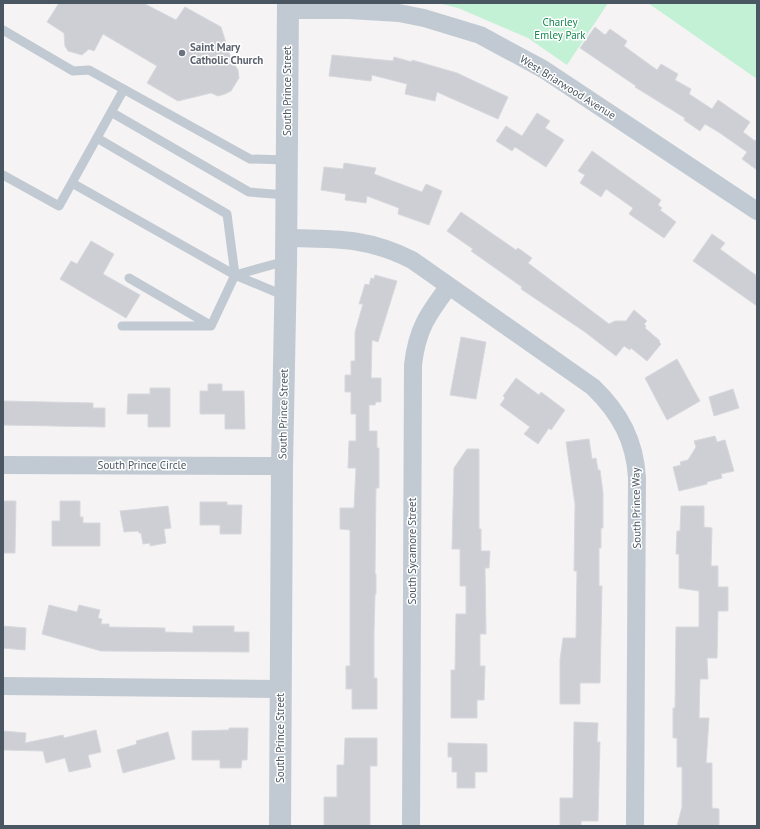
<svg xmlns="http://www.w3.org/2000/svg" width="760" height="829" viewBox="0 0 760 829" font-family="'PT Sans',sans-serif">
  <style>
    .green { fill: #c3f1d5 }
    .building { fill: #cdcfd5; stroke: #d7d9de }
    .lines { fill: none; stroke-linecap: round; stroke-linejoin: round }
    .service { stroke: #c1cad2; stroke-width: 9 }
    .minor { stroke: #c1cad2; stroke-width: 18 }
    .tertiary { stroke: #c1cad2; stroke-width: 22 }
    .worship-dot { fill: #6b7280; stroke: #fff; stroke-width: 1.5 }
    .labels { text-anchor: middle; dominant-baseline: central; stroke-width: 3; stroke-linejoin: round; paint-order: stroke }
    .park-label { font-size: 11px; fill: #17864f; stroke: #fff }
    .worship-label { font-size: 11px; font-weight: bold; fill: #5b616d; stroke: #fff; text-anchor: start }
    .street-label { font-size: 11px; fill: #4a5661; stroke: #fff }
  </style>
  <rect width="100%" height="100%" fill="#f5f3f3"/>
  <path class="green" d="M 438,3 L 608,3 L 567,65 L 528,38 L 458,8 Z
    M 648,3 L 757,3 L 757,79 Z"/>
  <path class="building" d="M 59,3 L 143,3 L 176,20 L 185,7 L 221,27 L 231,59 L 238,70 L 239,78 L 231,91 L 225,94 L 218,96 L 211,93 L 178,101 L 147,83 L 157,66 L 103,34 L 94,51 L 89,49 L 82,55 L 68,51 L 65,46 L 64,33 L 47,22 Z
    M 595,27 L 605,35 L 610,29 L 627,41 L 624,46 L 657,70 L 661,64 L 678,74 L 675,80 L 691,89 L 689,94 L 712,109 L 718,100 L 750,122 L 743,132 L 755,141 L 757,138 L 757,170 L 742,159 L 747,152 L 720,133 L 705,124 L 700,131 L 684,120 L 685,118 L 635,87 L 636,86 L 580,48 Z
    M 332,55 L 393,61 L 394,57 L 412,62 L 412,60 L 457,73 L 508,97 L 498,119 L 437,92 L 435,101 L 405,94 L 407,84 L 372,75 L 371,81 L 329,76 Z
    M 537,113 L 550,121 L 545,128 L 564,140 L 546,167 L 515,147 L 512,151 L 496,141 L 506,126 L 522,136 Z
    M 592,151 L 661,200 L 658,205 L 662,208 L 660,210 L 676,222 L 664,238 L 629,214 L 633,208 L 606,189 L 601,197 L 580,183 L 585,175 L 578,171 Z
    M 344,163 L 376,168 L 374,174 L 422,192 L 426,184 L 442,191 L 429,225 L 398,214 L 399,208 L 367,196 L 366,203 L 345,200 L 346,194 L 321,190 L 324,167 L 343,169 Z
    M 461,212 L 516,250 L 518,248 L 532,258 L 528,263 L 609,324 L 615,321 L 626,321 L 634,310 L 647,321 L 644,324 L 646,326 L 645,328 L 660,341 L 659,342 L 661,344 L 647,361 L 631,348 L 630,350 L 624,346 L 616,356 L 585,332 L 521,289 L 522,287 L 471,251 L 473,249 L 447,231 Z
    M 712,234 L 725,243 L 720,249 L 757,276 L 757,306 L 693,261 Z
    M 91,241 L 114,254 L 103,274 L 140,295 L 126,318 L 60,279 L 71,261 L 77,264 Z
    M 375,275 L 397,281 L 378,342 L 372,340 L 371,378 L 381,378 L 381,402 L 376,402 L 375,405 L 369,405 L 369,431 L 377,431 L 377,448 L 379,448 L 379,488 L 376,488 L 375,574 L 376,574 L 376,594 L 375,594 L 374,633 L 374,678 L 377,678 L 377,709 L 352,709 L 352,689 L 346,689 L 346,666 L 350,666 L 350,530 L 340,529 L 340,508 L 354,508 L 356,468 L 348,468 L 349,441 L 356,441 L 356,414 L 351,414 L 351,392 L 345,392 L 345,375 L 351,375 L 351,361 L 355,361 L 355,332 L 363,304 L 359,304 L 365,284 L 369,285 L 371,278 L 374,279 Z
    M 461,337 L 486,342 L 476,399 L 450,395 Z
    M 677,359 L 700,401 L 667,420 L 645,378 Z
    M 516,378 L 539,395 L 541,392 L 565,410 L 551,430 L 549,428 L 538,444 L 524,434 L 530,427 L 500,405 L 505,398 L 503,396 Z
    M 208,384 L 222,384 L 222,391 L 244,391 L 245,429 L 225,429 L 225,414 L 200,414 L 200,391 L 208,391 Z
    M 150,388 L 170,388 L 170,427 L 148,427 L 148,414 L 127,414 L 128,394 L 150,394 Z
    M 733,389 L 739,408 L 714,416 L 709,397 Z
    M 3,401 L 93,403 L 93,408 L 105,408 L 105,427 L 3,425 Z
    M 715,436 L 717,442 L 725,440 L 734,471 L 721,474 L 722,478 L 707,482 L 707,484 L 679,491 L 673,467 L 681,465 L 680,462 L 688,460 L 696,447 L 694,441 Z
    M 589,439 L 592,459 L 596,458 L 598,470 L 600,470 L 603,493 L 603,528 L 601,528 L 601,548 L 599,548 L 599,586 L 602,586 L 600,683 L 580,683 L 580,704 L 560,704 L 560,660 L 563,638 L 576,638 L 577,571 L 574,571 L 575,504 L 566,442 Z
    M 467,449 L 479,449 L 479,529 L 481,529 L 481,551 L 490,551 L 489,568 L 485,568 L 486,634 L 480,634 L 480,666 L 485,666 L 484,700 L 477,700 L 477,718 L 451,718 L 451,670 L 455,670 L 456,614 L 466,614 L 466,586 L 460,586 L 460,549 L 452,549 L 454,468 Z
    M 3,501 L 16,501 L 15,553 L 3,553 Z
    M 60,501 L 80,501 L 80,517 L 83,517 L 83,523 L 100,523 L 100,546 L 52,546 L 52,521 L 60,521 Z
    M 200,502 L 227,502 L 227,505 L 242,505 L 241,534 L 220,534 L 220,525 L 200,525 Z
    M 168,506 L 171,528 L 164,529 L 166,543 L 150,546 L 150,543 L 143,544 L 141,533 L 139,533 L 138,531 L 124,532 L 120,511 Z
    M 681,506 L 704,506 L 704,527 L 712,528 L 711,566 L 718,566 L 718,587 L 728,587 L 728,611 L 718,611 L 717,658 L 707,658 L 708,679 L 700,679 L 699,718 L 709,718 L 706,763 L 712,763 L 712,808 L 719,809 L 719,826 L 677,826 L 682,807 L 682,767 L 677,767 L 677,738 L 673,738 L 673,708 L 675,708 L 676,627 L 699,627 L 699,591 L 679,588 L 679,554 L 676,554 L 677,531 L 680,531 Z
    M 49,605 L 77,612 L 79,605 L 100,610 L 98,618 L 102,619 L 101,624 L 109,624 L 109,627 L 165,628 L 165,632 L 193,633 L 193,626 L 234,626 L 234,632 L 249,632 L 249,652 L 101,651 L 42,634 Z
    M 3,626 L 26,628 L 25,650 L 3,648 Z
    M 574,722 L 598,723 L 597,742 L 600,742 L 598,821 L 581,821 L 581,826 L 560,826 L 560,798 L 573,798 Z
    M 229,728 L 248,728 L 247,760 L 242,760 L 241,768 L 220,768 L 220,760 L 192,760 L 192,731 L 229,730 Z
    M 96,730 L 101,752 L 88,755 L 91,767 L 69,772 L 65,758 L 46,763 L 43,751 L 3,750 L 3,731 L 26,733 L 25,743 L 63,735 L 64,738 Z
    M 168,732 L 175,759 L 123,773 L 117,750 L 137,744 L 136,741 Z
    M 345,738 L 377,738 L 377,766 L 370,766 L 370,826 L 324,826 L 324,797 L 337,797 L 337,765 L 344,765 Z
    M 448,743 L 487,744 L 487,772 L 475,772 L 475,788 L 457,788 L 457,772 L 452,772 L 452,757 L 448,757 Z"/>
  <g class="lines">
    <path class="service" d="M 3,30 L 73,71 L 89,70 L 250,159 L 287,160
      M 111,112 L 249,192 L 286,195
      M 97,138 L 227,214 L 235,275 L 211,326 L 122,326
      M 3,175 L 59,206 L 124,89
      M 72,183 L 235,275 L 285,296
      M 235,275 L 286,261
      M 129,278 L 210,325"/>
    <path class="minor" d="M 288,10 L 349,10 L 399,13 L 424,18 L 480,35 L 543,69 L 757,211
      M 286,238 C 335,239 367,237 412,260 L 593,387 C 620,413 635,441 637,478 L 635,826
      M 3,465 L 282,466
      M 3,686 L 280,689
      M 411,826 L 413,365 C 417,329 428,314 449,286"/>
    <path class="tertiary" d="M 280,826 L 282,466 L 286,264 L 288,3"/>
  </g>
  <circle class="worship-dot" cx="182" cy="53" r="4"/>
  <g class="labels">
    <g class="park-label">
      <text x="560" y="22">Charley<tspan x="560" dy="13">Emley Park</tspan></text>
    </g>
    <g class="worship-label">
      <text x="190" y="47">Saint Mary<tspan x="190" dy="13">Catholic Church</tspan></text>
    </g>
    <g class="street-label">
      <text transform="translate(568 87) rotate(32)">West Briarwood Avenue</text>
      <text transform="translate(287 91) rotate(-90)">South Prince Street</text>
      <text transform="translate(283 414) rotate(-89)">South Prince Street</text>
      <text x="142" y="465">South Prince Circle</text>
      <text transform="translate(636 508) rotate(-91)">South Prince Way</text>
      <text transform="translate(412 551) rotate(-90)">South Sycamore Street</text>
      <text transform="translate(280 738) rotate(-90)">South Prince Street</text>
    </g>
  </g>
  <rect width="760" height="829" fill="none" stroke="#4a5661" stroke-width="8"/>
</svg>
